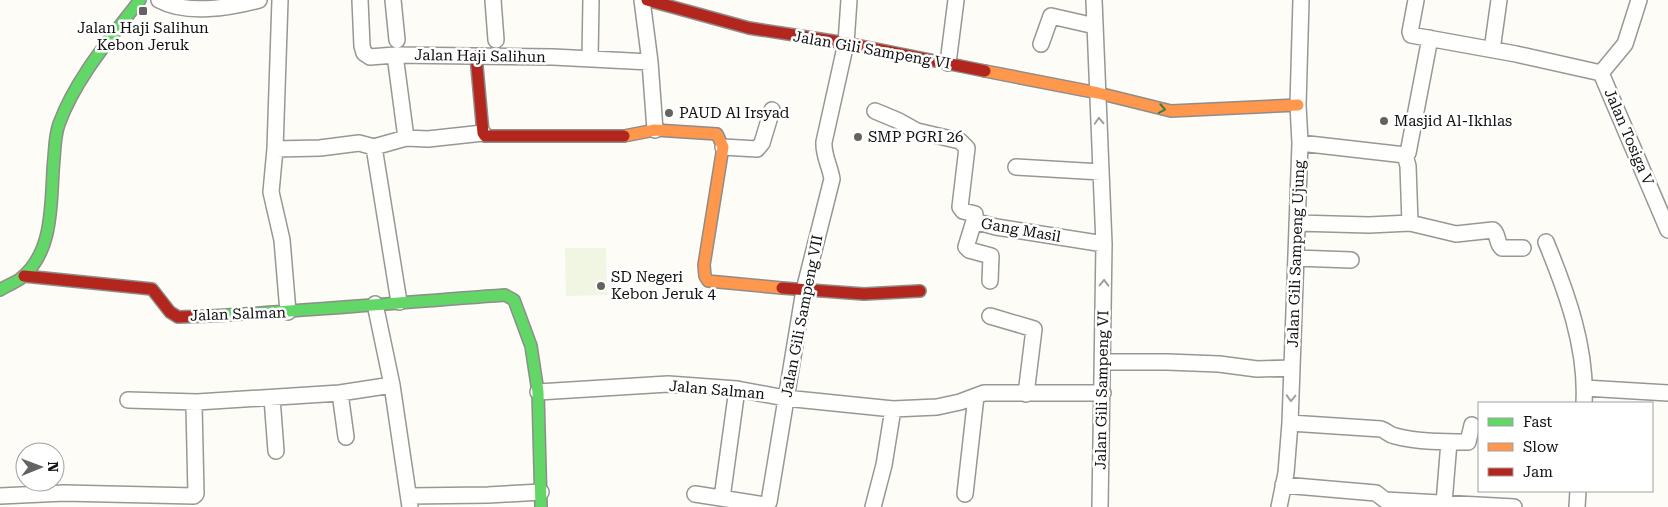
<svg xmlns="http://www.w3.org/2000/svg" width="1668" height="507" viewBox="0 0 1668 507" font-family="'Roboto Serif',serif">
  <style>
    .pitch { fill: #f0f6e1 }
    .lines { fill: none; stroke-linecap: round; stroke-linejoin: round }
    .street-casing { stroke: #979795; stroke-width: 18 }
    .fast-casing { stroke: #8e8d8b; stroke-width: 14 }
    .slow-casing { stroke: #8e8d8b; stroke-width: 14 }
    .jam-casing { stroke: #8e8d8b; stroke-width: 14 }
    .street { stroke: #fffffe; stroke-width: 15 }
    .fast { stroke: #63d668; stroke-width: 11 }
    .slow { stroke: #ff974d; stroke-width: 11 }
    .jam { stroke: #b3261e; stroke-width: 11 }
    .oneway { stroke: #3e7d41 }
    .oneway2 { stroke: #a0a09f }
    .poi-dot { fill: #646362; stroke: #fff; stroke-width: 2 }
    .labels { text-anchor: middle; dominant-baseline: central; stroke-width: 5; stroke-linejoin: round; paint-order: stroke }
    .poi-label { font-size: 15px; fill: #111; stroke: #fff; text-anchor: start }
    .street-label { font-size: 15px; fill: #111; stroke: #fff }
  </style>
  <rect width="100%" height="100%" fill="#fdfcf7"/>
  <path class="pitch" d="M 565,248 L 606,248 L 607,295 L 566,296 Z"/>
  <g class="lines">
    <g class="street-casing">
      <path id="street" d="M 159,0 C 186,15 230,8 259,0
        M 280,0 L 275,149 L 271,192 L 282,240 L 288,312
        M 360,0 L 362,46 L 364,53 L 370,57 L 395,55 L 553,57 L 650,62 L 642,0
        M 393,0 L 397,40
        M 493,0 L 496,40
        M 1094,0 L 1104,244 L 1100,507
        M 1416,0 L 1410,32 L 1411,35 L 1516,54 L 1601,73
        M 1493,43 L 1499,0
        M 1041,44 L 1051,16 L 1095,26
        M 395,55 L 406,138
        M 590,59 L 591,0
        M 650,62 L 655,130
        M 948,63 L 956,0
        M 1601,73 L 1668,230
        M 1601,73 L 1625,44 L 1639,0
        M 875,111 L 899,121 L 917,131 L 960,141 L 967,148 L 960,207 L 963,211 L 975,214 L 974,221 L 996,227 L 1104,244
        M 1300,143 L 1405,155
        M 374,147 L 399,302
        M 723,147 L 757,149 L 762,143 L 772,110
        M 275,149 L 320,148 L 359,143 L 374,147 L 406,138 L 428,139 L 483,133
        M 1016,167 L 1101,172
        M 974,221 L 966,247 L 969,250 L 991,256 L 990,281
        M 1297,223 L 1369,225 L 1410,223 L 1456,234 L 1493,230 C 1499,235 1496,243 1502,248 L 1523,248
        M 1410,223 L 1408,166 L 1405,155 L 1408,153 L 1430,38
        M 1546,242 C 1567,293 1587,348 1584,403
        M 1296,258 L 1351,260
        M 375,304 L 392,385 L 410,507
        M 990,316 L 1034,329 L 1026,394
        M 1103,362 L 1167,362 L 1219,364 L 1257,369 L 1292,368
        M 1585,388 L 1668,393
        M 538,392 L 668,384 L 737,389 L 785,398 L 893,409 L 937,407 L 960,402 L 984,393 L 1103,393
        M 340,393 L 346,437
        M 272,398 L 276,451
        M 128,400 L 197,402
        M 1290,423 L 1381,429 C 1387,431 1389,435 1395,436 C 1418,442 1444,442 1468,442 L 1472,425
        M 1283,485 L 1376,493 L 1385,500 L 1514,507
        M 695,494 L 765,505 L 769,502 L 804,290 L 832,179 C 830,166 823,155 824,142 L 846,43 L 849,0
        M 965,494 L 976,396
        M 0,496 L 64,493 L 194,496 L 196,494 L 194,406 L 197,402 L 340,393 L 392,385
        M 409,496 L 488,495 L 541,492
        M 722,498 L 737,389
        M 1444,503 L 1449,442
        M 873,507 L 884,465 L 893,409
        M 1279,507 L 1286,473 L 1290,423 L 1300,143 L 1298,105 L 1301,0
        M 1577,507 L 1578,491"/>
    </g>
    <g class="fast-casing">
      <path id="fast" d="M 0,290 C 6,286 14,283 20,279 C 56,251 50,198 54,158 C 55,147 55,135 59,124 C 76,78 110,39 140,0
        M 209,316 C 308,311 406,302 505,295 L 514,300 L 531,346 L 538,392 L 541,507"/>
    </g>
    <g class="slow-casing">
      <path id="slow" d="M 985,71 L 1098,93 L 1171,111 L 1298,105
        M 624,136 L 655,130 L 717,134 L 723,147 L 704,265 L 705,276 L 708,281 L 782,288"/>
    </g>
    <g class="jam-casing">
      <path id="jam" d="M 647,0 L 749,28 L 846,43 L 985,71
        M 476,56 L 483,133 L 485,136 L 624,136
        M 24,276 L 152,289 L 170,312 L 178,317 L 209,316
        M 782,288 L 864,294 L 920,291"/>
    </g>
    <use href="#street" class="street"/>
    <use href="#fast" class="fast"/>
    <use href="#slow" class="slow"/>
    <use href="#jam" class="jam"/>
  </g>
  <defs><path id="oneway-chevron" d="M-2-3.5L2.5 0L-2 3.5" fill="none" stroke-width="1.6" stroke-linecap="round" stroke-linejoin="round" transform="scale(1.25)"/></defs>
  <use class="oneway" href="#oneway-chevron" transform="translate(1162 109) rotate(11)"/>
  <g class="oneway2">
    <use href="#oneway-chevron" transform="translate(1099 121) rotate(-93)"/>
    <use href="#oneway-chevron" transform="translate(1104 283) rotate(-89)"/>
    <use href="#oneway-chevron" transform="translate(1291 398) rotate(92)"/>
  </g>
  <g class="poi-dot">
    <rect x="138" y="6" width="10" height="10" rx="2.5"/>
    <circle cx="669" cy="113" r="5"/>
    <circle cx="1384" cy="121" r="5"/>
    <circle cx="858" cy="137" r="5"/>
    <circle cx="601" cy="286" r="5"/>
  </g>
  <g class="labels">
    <g class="poi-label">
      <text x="143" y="28" text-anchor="middle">Jalan Haji Salihun<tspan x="143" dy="17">Kebon Jeruk</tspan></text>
      <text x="679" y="113">PAUD Al Irsyad</text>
      <text x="1394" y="121">Masjid Al-Ikhlas</text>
      <text x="868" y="137">SMP PGRI 26</text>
      <text x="611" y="277">SD Negeri<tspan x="611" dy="17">Kebon Jeruk 4</tspan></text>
    </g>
    <g class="street-label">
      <text transform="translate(872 50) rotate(10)">Jalan Gili Sampeng VI</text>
      <text transform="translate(480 56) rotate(1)">Jalan Haji Salihun</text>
      <text transform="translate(1629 137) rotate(67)">Jalan Tosiga V</text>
      <text transform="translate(1021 230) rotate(10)">Gang Masil</text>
      <text transform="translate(1296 254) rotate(-88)">Jalan Gili Sampeng Ujung</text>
      <text transform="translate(238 314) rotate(-2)">Jalan Salman</text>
      <text transform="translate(802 316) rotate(-79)">Jalan Gili Sampeng VII</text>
      <text transform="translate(717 390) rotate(5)">Jalan Salman</text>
      <text transform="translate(1102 390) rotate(-89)">Jalan Gili Sampeng VI</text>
    </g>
  </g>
  <rect x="1478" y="402" width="175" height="90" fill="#ffffff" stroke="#a0a0a0"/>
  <rect x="1488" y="418" width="25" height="8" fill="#63d668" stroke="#a0a0a0"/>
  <text x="1523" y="427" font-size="15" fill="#111111">Fast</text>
  <rect x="1488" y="443" width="25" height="8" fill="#ff974d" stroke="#a0a0a0"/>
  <text x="1523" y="452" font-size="15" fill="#111111">Slow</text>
  <rect x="1488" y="468" width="25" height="8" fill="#b3261e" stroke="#a0a0a0"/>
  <text x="1523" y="477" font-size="15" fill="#111111">Jam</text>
  <g transform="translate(40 467) rotate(89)"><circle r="24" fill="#ffffff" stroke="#a0a0a0"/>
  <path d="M0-4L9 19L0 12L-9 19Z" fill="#646362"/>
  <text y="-8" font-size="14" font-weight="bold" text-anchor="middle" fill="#111111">N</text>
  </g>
</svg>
